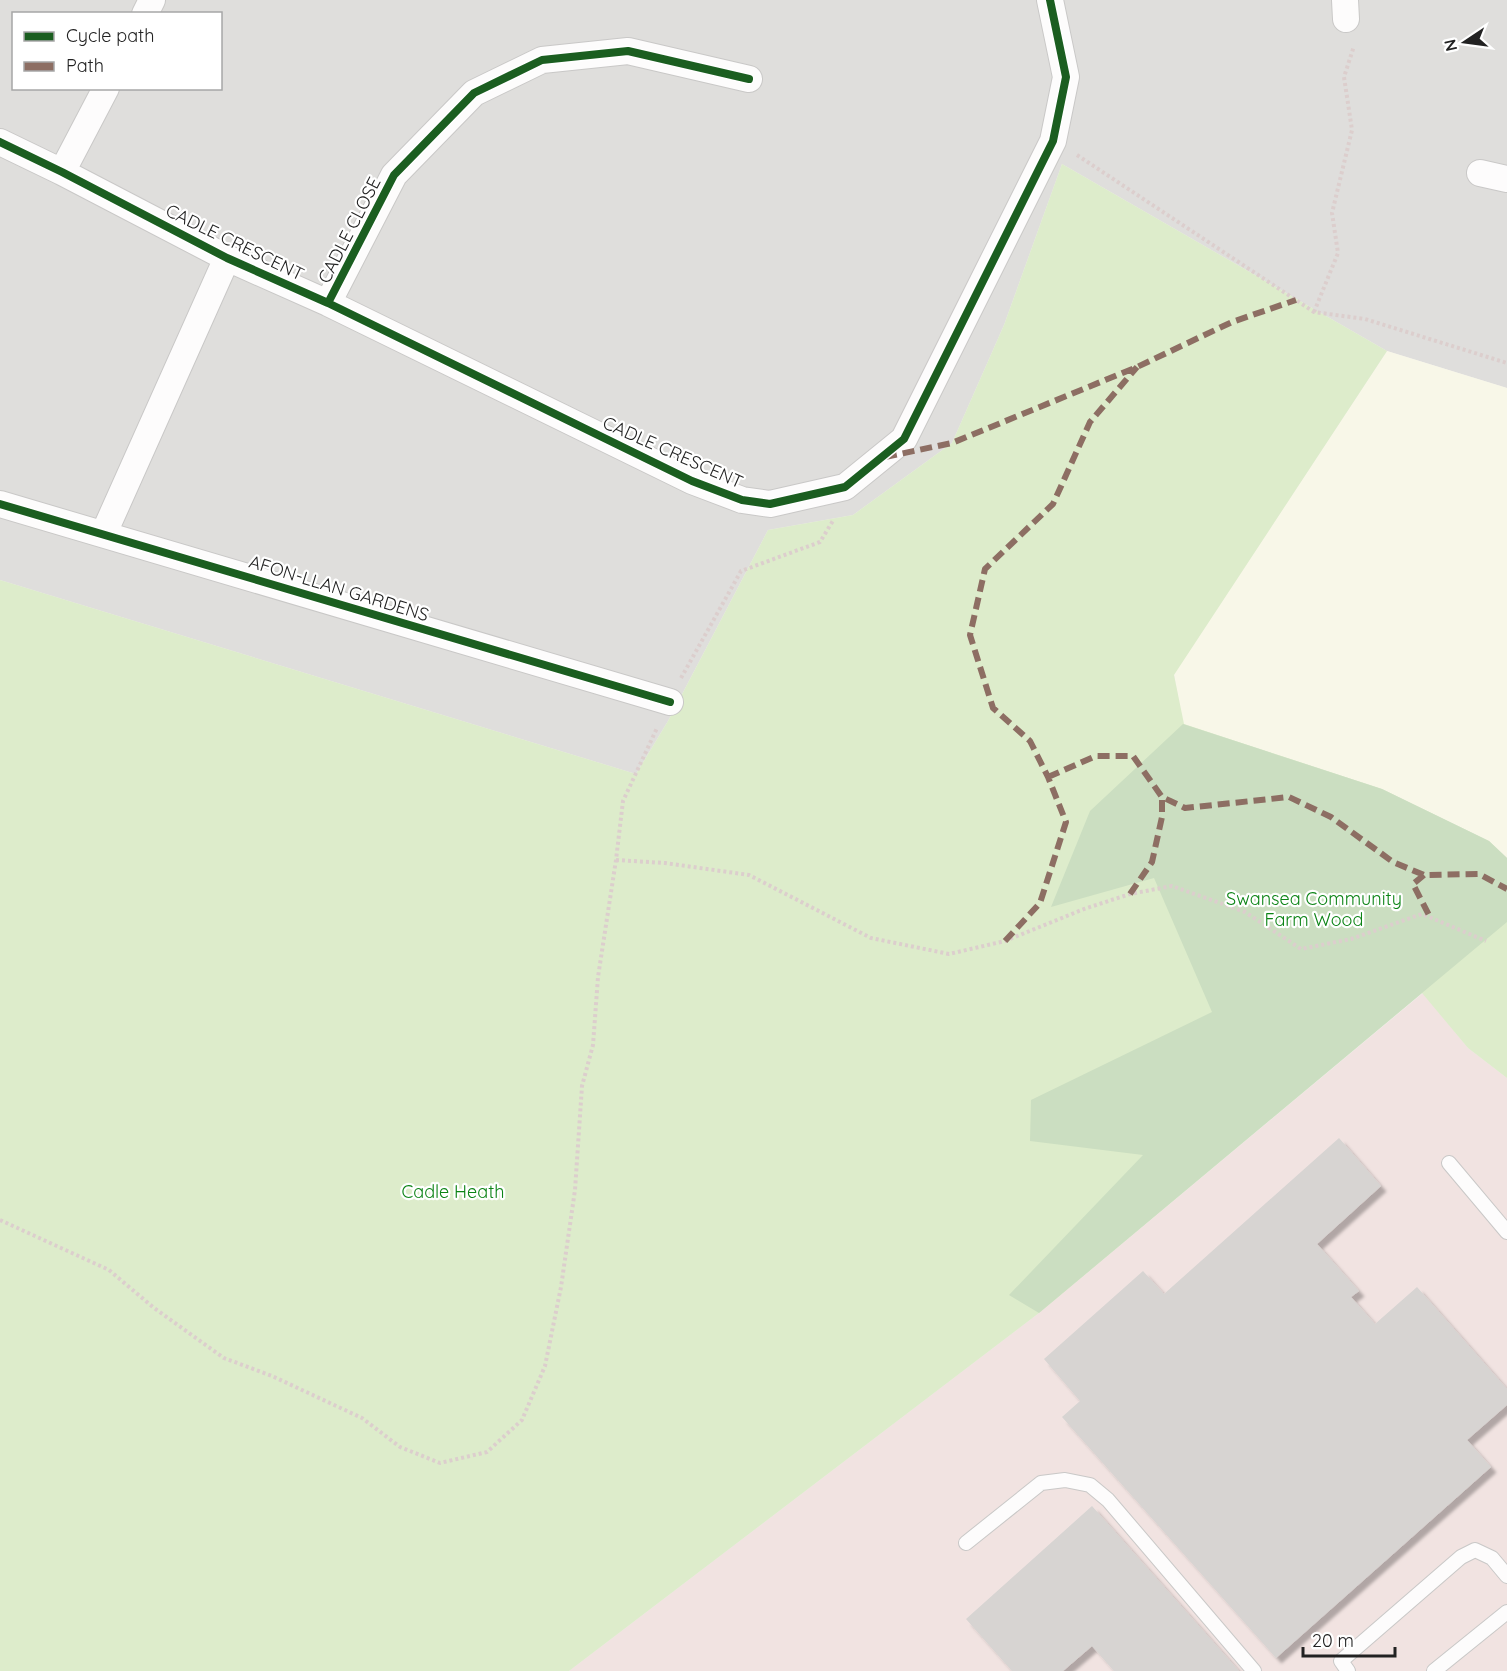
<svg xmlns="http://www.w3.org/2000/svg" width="1507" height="1671" viewBox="0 0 1507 1671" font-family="Quicksand,sans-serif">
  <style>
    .residential { fill: #dfdedc; fill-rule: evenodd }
    .commercial { fill: #f1e3e1 }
    .education { fill: #f8f7e8 }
    .grass { fill: #ddeccb }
    .forest { fill: #cbdec1 }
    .building { fill: #d7d4d2; filter: url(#shadow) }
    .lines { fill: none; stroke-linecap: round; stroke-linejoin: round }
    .service-casing { stroke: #c9c8c7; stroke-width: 16 }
    .minor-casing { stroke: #c9c8c7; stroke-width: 28 }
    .path { stroke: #dccecd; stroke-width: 4; stroke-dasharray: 3 3; stroke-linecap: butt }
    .service { stroke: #fdfcfc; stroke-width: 14 }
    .minor { stroke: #fdfcfc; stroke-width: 26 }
    .quiet { stroke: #8d6e63; stroke-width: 6; stroke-dasharray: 12 6; stroke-linecap: butt }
    .cycleway-casing { stroke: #fff; stroke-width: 11 }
    .cycleway { stroke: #1b5e20; stroke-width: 8 }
    .labels { text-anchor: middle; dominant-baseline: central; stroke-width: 4.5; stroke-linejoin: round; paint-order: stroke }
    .street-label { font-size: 18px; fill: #222; stroke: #fff }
    .park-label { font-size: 18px; fill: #0c8416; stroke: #fff }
  </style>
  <defs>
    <filter id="shadow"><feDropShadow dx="5.5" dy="5.5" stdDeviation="1.5" flood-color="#0004"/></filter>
  </defs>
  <rect width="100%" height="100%" fill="#f0eeeb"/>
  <path class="residential" d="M 0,0 L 1507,0 L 1507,388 L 1387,351 L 1062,164 L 1004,325 L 952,443 L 853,515 L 768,530 L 668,721 L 636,774 L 0,580 ZM 14,14 L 220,14 L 220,88 L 14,88 Z"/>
  <path class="commercial" d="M 1423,993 L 1468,1048 L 1507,1078 L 1507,1671 L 569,1671 L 1039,1313 Z"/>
  <path class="education" d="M 1387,351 L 1507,388 L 1507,858 L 1489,841 L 1382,789 L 1183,724 L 1174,674 Z"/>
  <path class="grass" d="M 1062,164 L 1387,351 L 1174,675 L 1184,724 L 1382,789 L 1489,841 L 1507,858 L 1507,1078 L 1468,1048 L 1422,993 L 1039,1313 L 569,1671 L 0,1671 L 0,580 L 636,774 L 668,721 L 768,530 L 853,515 L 952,443 L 1004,325 Z"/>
  <path class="forest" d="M 1183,724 L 1382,789 L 1489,841 L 1507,858 L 1507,922 L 1039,1313 L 1009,1295 L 1143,1155 L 1030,1141 L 1031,1100 L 1212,1012 L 1154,878 L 1051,907 L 1090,811 Z"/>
  <path class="building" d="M 1339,1138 L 1381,1186 L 1317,1244 L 1359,1291 L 1351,1297 L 1375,1324 L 1417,1287 L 1507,1389 L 1507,1405 L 1467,1440 L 1491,1467 L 1276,1658 L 1062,1417 L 1080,1401 L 1044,1359 L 1143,1271 L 1164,1294 Z
    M 1092,1506 L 1239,1671 L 1114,1671 L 1092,1646 L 1063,1671 L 1012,1671 L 966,1619 Z"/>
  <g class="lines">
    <g class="service-casing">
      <path id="service" d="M 1449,1163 L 1507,1232
        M 966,1543 L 1041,1483 L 1065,1480 L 1090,1485 L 1108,1500 L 1254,1671
        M 1348,1671 L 1341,1661 L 1461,1557 L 1475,1550 L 1492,1558 L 1507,1576
        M 1434,1671 L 1507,1612"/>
    </g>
    <g class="minor-casing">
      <path id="minor" d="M 1345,0 L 1346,19
        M 145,14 L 152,0
        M 0,142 L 62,172 L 227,258 L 328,303 L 692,481 L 742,500 L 770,504 L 845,487 L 904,439 L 1053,141 L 1066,77 L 1050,0
        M 62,172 L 106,88
        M 1480,173 L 1507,179
        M 328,303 L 394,175 L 474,93 L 542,60 L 628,51 L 749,79
        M 0,504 L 670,702
        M 104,533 L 227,258"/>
    </g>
    <path class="path" d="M 1077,155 L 1314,312 L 1365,319 L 1507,363
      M 1314,312 L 1338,253 L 1332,213 L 1352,130 L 1344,77 L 1354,46
      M 681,678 L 741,571 L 820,542 L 834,519
      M 616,860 L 665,863 L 749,875 L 871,938 L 949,954 L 1005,941 L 1084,909 L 1130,894 L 1172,886 L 1245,912 L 1301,949 L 1351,939 L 1422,914 L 1486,941
      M 0,1220 L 109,1270 L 154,1308 L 224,1358 L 272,1376 L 362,1418 L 400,1447 L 440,1463 L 487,1452 L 522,1420 L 545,1366 L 561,1287 L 575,1190 L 582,1086 L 593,1045 L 598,977 L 616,860 L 623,801 L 657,728"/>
    <use href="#service" class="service"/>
    <use href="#minor" class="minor"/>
    <path class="quiet" d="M 885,457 L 952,443 L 1137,367 L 1232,322 L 1296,300
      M 1048,777 L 1096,756 L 1133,756 L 1162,797 L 1185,808 L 1289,797 L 1331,817 L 1393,862 L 1424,875 L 1479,874 L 1507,889
      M 1424,875 L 1413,884 L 1430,917
      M 1130,894 L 1152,862 L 1162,817 L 1162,797
      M 1005,941 L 1040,903 L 1066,822 L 1048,777 L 1030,741 L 993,708 L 970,635 L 985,569 L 1053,504 L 1090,422 L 1137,367"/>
    <g class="cycleway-casing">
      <path id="cycleway" d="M 0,142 L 62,172 L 227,258 L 328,303 L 692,481 L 742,500 L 770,504 L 845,487 L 904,439 L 1053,141 L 1066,77 L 1050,0
        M 328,303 L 394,175 L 474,93 L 542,60 L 628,51 L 749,79
        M 0,504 L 670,702"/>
    </g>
    <use href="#cycleway" class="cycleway"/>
  </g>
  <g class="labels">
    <g class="street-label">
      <text transform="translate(349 230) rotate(-63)">CADLE CLOSE</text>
      <text transform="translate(235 242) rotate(26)">CADLE CRESCENT</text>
      <text transform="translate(673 452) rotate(24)">CADLE CRESCENT</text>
      <text transform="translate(339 588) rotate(17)">AFON-LLAN GARDENS</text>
    </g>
    <g class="park-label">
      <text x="1314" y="898">Swansea Community<tspan x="1314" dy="21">Farm Wood</tspan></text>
      <text x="453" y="1191">Cadle Heath</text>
    </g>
  </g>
  <rect x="12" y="12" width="210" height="78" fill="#ffffff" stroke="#a7a7a7" stroke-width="1.5"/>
  <rect x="24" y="32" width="30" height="9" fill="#1b5e20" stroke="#a7a7a7" stroke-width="1.5"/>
  <text x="66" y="42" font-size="18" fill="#222222">Cycle path</text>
  <rect x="24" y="62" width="30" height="9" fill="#8d6e63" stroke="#a7a7a7" stroke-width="1.5"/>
  <text x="66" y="72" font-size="18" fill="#222222">Path</text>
  <g transform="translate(1465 42) rotate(257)" stroke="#ffffff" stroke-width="4.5" paint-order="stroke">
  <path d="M0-4.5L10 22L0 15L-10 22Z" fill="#222222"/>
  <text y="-9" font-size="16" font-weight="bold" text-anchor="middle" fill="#222222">N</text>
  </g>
  <path d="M1303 1647v9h92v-9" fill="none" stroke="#222222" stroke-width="3"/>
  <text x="1312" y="1647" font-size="18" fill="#222222" stroke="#ffffff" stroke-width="4.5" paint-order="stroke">20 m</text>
</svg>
